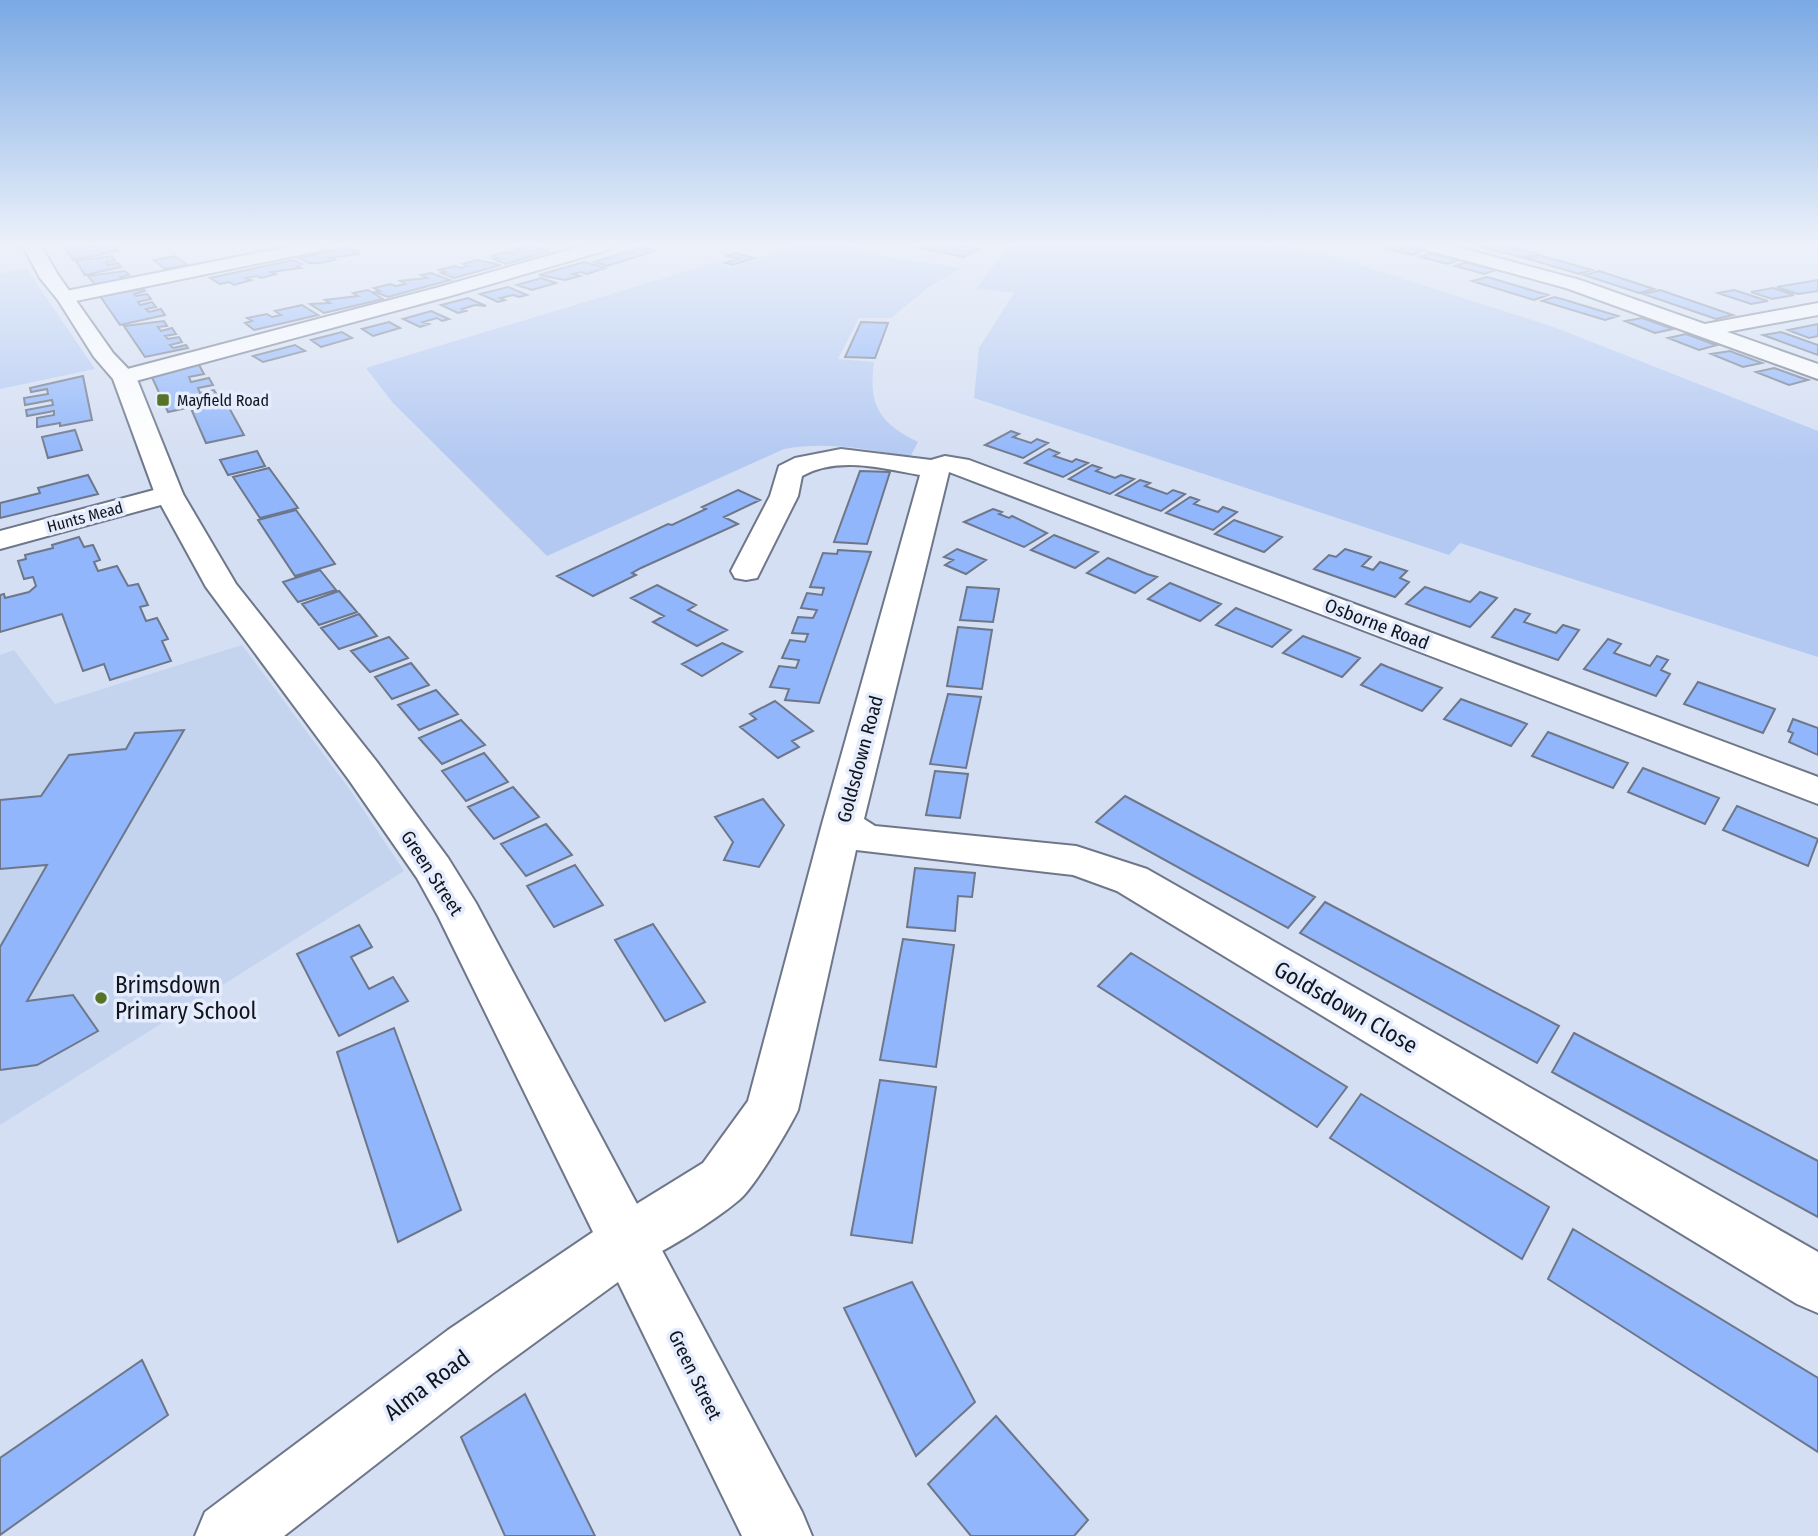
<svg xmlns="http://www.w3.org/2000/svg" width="1818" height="1536" viewBox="0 0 1818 1536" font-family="'Fira Sans Condensed',sans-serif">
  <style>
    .built { fill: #c5d4ee }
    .green { fill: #b3c9f2 }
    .building { fill: #91b6fb; stroke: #6e7789; stroke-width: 2 }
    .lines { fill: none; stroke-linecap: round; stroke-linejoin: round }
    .street-casing { stroke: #6e7789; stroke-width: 4 }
    .secondary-casing { stroke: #6e7789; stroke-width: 4 }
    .street { fill: #fff; fill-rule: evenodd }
    .secondary { fill: #fff; fill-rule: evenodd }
    .poi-dot { fill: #567327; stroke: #e4ecfd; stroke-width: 2.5 }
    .labels { text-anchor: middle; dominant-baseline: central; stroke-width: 7; stroke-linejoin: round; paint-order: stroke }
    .far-poi-label { font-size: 16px; fill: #10141b; stroke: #e4ecfd; text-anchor: start }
    .far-street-label { font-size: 16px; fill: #10141b; stroke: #e4ecfd }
    .street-label { font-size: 19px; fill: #10141b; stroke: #e4ecfd }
    .near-poi-label { font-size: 23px; fill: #10141b; stroke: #e4ecfd; text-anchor: start }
    .near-street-label { font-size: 23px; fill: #10141b; stroke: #e4ecfd }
  </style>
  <rect width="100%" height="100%" fill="#d5dff3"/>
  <path class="built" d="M 242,645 L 348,787 L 404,871 L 0,1125 L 0,655 L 14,650 L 55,704 Z"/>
  <path class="green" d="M 794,246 L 849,246 L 890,258 L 961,268 L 930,286 L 891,318 L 859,318 L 838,359 L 874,362 C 868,405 879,423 918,442 L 910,457 C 867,449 827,441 784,449 L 547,556 L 393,403 L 366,368 L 714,263 L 731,268 Z
    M 1010,246 L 1283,246 L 1334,257 L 1551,326 L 1818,431 L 1818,657 L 1460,543 L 1449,555 L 974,398 L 979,348 L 1014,293 L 976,288 Z
    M 26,268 L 95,369 L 0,389 L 0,274 Z"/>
  <path class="building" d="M 63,246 L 100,246 L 93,247 L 95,249 L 114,246 L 118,251 L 73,260 Z
    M 527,246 L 550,251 L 506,264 L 493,259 L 498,258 L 492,256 L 506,252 L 512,254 L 519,252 L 514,250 Z
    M 926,246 L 961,246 L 980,249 L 964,257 L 920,248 Z
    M 1390,246 L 1403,246 L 1423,250 L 1413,255 L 1384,248 Z
    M 1477,246 L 1505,246 L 1536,253 L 1524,258 Z
    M 348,247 L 358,251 L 353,252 L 358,254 L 330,258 L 335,260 L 320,263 L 309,263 L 298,258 Z
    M 642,247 L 655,251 L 607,266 L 594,262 Z
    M 736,253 L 754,258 L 733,265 L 725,263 L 738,259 L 727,256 Z
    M 1431,253 L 1459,260 L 1448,264 L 1420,257 Z
    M 1539,255 L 1592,270 L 1579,274 L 1525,258 Z
    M 112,256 L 115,261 L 106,262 L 108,265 L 118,263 L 121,267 L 85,275 L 76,261 Z
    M 175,256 L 187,265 L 165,269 L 154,260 Z
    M 292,260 L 302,264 L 297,266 L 301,268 L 271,272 L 276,274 L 261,278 L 257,276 L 246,278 L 251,280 L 234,285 L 229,282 L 220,284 L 210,278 Z
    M 477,260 L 501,265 L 454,278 L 441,273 L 445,272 L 439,270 L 455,266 L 461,268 L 468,266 L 463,264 Z
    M 584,262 L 605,268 L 587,274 L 581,272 L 573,274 L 580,276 L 565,280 L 539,275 Z
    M 1468,262 L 1473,264 L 1496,270 L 1484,274 L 1455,266 Z
    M 125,271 L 129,275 L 119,277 L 132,280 L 96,286 L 88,276 Z
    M 1599,271 L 1654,289 L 1639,293 L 1584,275 Z
    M 431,273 L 450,280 L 388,297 L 375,292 L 380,291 L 374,288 L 390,284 L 396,286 L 405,284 L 400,281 L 427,278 L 421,275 Z
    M 1487,277 L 1494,279 L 1548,295 L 1534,300 L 1472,281 Z
    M 541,278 L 556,283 L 532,290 L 517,285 Z
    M 1818,280 L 1818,291 L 1798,294 L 1777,287 Z
    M 508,287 L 527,295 L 519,297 L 513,295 L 500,298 L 505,300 L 498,302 L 480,294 Z
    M 1773,288 L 1794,295 L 1772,299 L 1751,292 Z
    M 143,289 L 145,291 L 134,294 L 136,296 L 147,294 L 151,299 L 138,302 L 140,305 L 152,302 L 156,307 L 146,309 L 149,312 L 161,309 L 165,315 L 120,325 L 100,296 Z
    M 368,290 L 383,299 L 324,313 L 310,304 L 330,303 L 325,300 L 358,296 L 353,293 Z
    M 1660,290 L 1733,315 L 1716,319 L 1643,294 Z
    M 1734,290 L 1768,301 L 1751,304 L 1718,293 Z
    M 1554,297 L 1562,299 L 1618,316 L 1605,320 L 1542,301 Z
    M 468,298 L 486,306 L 475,305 L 462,309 L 466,311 L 458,313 L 441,305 Z
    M 302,305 L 318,315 L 254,330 L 245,323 L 252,321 L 247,318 L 267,314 L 272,317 L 281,315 L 275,311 Z
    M 431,311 L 449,319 L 442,321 L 437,318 L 423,322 L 429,324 L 420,327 L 403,319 Z
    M 1642,318 L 1648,320 L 1673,329 L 1655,333 L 1625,321 Z
    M 164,321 L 167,326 L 158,327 L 161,331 L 172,328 L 176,334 L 165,336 L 168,339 L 179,337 L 182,342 L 170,345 L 173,348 L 186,345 L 188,348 L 145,357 L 124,326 Z
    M 389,322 L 400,328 L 373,336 L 362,329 Z
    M 861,322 L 888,323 L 875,358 L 845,357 Z
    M 1818,324 L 1818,336 L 1809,338 L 1788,330 Z
    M 342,332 L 352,338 L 321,347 L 311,340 Z
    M 1781,332 L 1818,345 L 1818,355 L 1763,335 Z
    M 1686,334 L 1713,344 L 1717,345 L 1699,350 L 1668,338 Z
    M 295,345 L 305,351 L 263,362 L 253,356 Z
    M 1730,351 L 1735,353 L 1762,363 L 1743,367 L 1711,354 Z
    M 198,363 L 204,374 L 189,377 L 191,382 L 209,378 L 213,385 L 198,388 L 200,393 L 214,390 L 219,398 L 204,401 L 205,404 L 168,412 L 150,373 Z
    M 1774,368 L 1802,378 L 1808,380 L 1789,385 L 1756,372 Z
    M 83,376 L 92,420 L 60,426 L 60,423 L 37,427 L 37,418 L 54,415 L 54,411 L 27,416 L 26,410 L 53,405 L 52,400 L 25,405 L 24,398 L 48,394 L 47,389 L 31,392 L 30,388 Z
    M 227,404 L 244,435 L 206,443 L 192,411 Z
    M 75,430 L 82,450 L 48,458 L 42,437 Z
    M 1011,431 L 1019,434 L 1013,437 L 1031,443 L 1037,439 L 1048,443 L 1023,458 L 985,445 Z
    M 1049,449 L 1059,453 L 1054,456 L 1072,462 L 1076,459 L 1088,463 L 1063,477 L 1025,463 Z
    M 257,451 L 265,466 L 228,475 L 220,460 Z
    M 1092,465 L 1101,468 L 1096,471 L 1115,478 L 1121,475 L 1134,479 L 1110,494 L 1069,479 Z
    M 269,468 L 298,508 L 260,518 L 233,477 Z
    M 860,471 L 890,472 L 867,544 L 834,542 Z
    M 88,475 L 98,494 L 0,518 L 0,503 L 40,493 L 38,488 Z
    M 1140,480 L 1150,483 L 1145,486 L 1167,494 L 1173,490 L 1185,494 L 1161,511 L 1116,495 Z
    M 738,490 L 760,500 L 724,517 L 738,524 L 641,568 L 632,573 L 636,575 L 593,596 L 557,576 L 668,524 L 672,525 L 706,509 L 702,507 Z
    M 1190,497 L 1199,500 L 1194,504 L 1218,512 L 1223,507 L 1237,512 L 1213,530 L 1166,513 Z
    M 993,509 L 1002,512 L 999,514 L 1009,518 L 1012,516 L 1047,533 L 1024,547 L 964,522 Z
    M 296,510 L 335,564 L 295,576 L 258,520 Z
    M 1234,520 L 1282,537 L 1264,552 L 1215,534 Z
    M 1054,535 L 1092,550 L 1098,552 L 1075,568 L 1031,550 Z
    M 79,537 L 84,547 L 93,545 L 100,560 L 94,562 L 98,571 L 117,566 L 128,586 L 138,584 L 148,605 L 140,607 L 146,621 L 157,618 L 168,639 L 162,641 L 171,661 L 110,680 L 104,664 L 83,671 L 62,614 L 0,632 L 0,595 L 4,594 L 5,598 L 29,592 L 36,586 L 33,577 L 24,579 L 18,561 L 26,559 L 25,555 L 53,548 L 52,545 Z
    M 957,549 L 986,560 L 966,574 L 945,565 L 953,560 L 944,557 Z
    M 1345,549 L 1371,557 L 1362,566 L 1373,570 L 1380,562 L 1407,571 L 1400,578 L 1409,582 L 1395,597 L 1314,569 L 1329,555 L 1336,557 Z
    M 838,550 L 871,552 L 819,703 L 785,700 L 789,689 L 770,687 L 779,666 L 796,668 L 799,660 L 782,658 L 790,640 L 805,642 L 808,634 L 792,633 L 798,617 L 813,618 L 817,610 L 801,608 L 807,593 L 822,595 L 824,588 L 810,587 L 823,553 L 837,554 Z
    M 1108,558 L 1147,574 L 1157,577 L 1135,593 L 1087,573 Z
    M 320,570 L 336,590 L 298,602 L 283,582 Z
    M 1170,583 L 1211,600 L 1221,604 L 1200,621 L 1148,599 Z
    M 657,585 L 696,605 L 688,610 L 727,630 L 697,646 L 653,622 L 664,616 L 631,598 Z
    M 967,587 L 999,589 L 993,622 L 960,620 Z
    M 1425,587 L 1470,602 L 1480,592 L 1497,598 L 1470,627 L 1406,604 Z
    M 339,591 L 357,612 L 319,625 L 302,604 Z
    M 1236,608 L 1243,611 L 1291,630 L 1272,647 L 1216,625 Z
    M 1515,609 L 1530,614 L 1524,622 L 1556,633 L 1563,625 L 1579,630 L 1558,660 L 1492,637 Z
    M 359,614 L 377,636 L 339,649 L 321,628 Z
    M 958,627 L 992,630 L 982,689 L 947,686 Z
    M 1303,636 L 1348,653 L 1360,658 L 1342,677 L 1283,653 Z
    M 389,637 L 408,658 L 370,672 L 351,651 Z
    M 1608,639 L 1621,644 L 1614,653 L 1650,666 L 1657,656 L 1668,660 L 1661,670 L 1670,674 L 1656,696 L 1584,669 Z
    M 722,643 L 742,652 L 702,676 L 682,664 Z
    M 411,663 L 429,685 L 392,699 L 375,677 Z
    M 1381,664 L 1388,667 L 1442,688 L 1422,711 L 1361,685 Z
    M 1698,682 L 1775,709 L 1763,733 L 1684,704 Z
    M 436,690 L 458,714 L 419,730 L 398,705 Z
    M 948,694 L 981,697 L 966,768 L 930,764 Z
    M 1461,699 L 1517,720 L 1527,724 L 1511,746 L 1444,719 Z
    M 775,701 L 813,731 L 792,741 L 799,747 L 778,758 L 740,727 L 756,719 L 750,714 Z
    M 1793,719 L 1818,728 L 1818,755 L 1789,742 L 1793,733 L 1788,731 Z
    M 461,720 L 485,745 L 442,764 L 419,738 Z
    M 184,730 L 27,1001 L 73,995 L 98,1031 L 37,1065 L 0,1070 L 0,947 L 47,865 L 0,869 L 0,800 L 41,796 L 69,755 L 126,749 L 135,733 Z
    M 1548,732 L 1628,763 L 1613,788 L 1532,756 Z
    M 484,753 L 508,782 L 466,801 L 442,771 Z
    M 1643,768 L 1719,798 L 1705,824 L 1628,792 Z
    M 935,771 L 968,774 L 960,818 L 926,815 Z
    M 513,787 L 539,817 L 494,839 L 468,807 Z
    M 1125,796 L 1315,897 L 1288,928 L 1096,822 Z
    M 763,799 L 784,825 L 759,867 L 724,860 L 733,842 L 715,817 Z
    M 1737,806 L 1818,839 L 1808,866 L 1723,830 Z
    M 546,824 L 572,855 L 526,876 L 501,844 Z
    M 575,865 L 603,905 L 554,927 L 527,886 Z
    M 915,868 L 975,873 L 972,897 L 958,896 L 955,931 L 907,927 Z
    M 1325,902 L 1559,1026 L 1537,1063 L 1300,933 Z
    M 653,924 L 705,1002 L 665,1021 L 615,940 Z
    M 359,925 L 372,947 L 351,957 L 369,989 L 393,977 L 408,1001 L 339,1036 L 297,954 Z
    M 903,939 L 954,945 L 936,1067 L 880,1060 Z
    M 1131,953 L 1347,1087 L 1317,1127 L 1098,986 Z
    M 394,1028 L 461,1210 L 398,1242 L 337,1052 Z
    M 1574,1033 L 1818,1161 L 1818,1217 L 1552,1072 Z
    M 880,1080 L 936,1087 L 912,1243 L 851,1235 Z
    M 1361,1094 L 1549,1207 L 1522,1259 L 1330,1138 Z
    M 1573,1229 L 1818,1378 L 1818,1452 L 1548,1279 Z
    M 912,1282 L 975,1402 L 916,1456 L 844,1308 Z
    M 142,1360 L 168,1415 L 0,1535 L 0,1458 Z
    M 525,1394 L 595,1536 L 505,1536 L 461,1437 Z
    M 996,1416 L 1088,1520 L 1074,1536 L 971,1536 L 928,1484 Z"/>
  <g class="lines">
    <g class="street-casing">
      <path id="street" d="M 292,246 L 327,246 L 318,251 L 66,303 L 59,301 L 56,297 L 59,293 L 66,291 Z
        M 582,246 L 610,246 L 607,250 L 450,296 L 132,382 L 116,382 L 112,377 L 116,372 L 436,288 Z
        M 1818,303 L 1818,315 L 1705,336 L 1697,335 L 1694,330 L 1697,325 L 1705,324 Z
        M 841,449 L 931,460 L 945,456 L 969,460 L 1818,777 L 1818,804 L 949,472 L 864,819 L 875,826 L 1076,846 L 1147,869 L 1818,1252 L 1818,1313 L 1797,1304 L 1117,891 L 1073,875 L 856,850 L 798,1110 C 789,1129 754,1188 739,1200 C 713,1222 660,1255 629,1267 L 609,1259 L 601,1240 L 609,1221 L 703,1163 L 748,1101 L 822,824 L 920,475 C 881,468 838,456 802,476 L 798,496 L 757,578 L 746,580 L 735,578 L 731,571 L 770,496 L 779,466 L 795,458 Z
        M 169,486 L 179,488 L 183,494 L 179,500 L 0,549 L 0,531 Z"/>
    </g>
    <g class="secondary-casing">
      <path id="secondary" d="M 23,246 L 41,246 L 58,275 L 113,353 L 136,377 L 183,494 L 236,584 L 377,762 L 448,858 L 476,903 L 645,1219 L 649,1221 L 657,1241 L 802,1512 L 812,1536 L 742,1536 L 618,1282 L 492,1374 L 284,1536 L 195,1536 L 205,1512 L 448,1330 L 593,1232 L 438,916 L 417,878 L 349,780 L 206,587 L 155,494 L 113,379 L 94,357 L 58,300 L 40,278 Z
        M 1424,246 L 1453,246 L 1580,280 L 1818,364 L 1818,379 L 1566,288 L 1427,250 Z"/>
    </g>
    <use href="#street" class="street"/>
    <use href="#secondary" class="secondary"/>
  </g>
  <linearGradient id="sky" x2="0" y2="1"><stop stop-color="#7aa9e4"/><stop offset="0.53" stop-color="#ecf1fa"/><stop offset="1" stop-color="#ecf1fa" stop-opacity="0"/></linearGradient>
  <rect width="1818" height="461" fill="url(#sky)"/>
  <g class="poi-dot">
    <rect x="156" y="393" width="14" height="14" rx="3.5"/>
    <circle cx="101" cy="998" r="7"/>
  </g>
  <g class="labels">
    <g class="far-poi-label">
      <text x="177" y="400">Mayfield Road</text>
    </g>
    <g class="far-street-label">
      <text transform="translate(85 517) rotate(-15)">Hunts Mead</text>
    </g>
    <g class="street-label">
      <text transform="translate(1377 624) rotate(21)">Osborne Road</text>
      <text transform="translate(860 759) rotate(-75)">Goldsdown Road</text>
      <text transform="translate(432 873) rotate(57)">Green Street</text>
      <text transform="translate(695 1375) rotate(64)">Green Street</text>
    </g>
    <g class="near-poi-label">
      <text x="115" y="985">Brimsdown<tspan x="115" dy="26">Primary School</tspan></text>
    </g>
    <g class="near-street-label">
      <text transform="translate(1346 1007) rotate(30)">Goldsdown Close</text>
      <text transform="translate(427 1385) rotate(-37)">Alma Road</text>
    </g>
  </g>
</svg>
